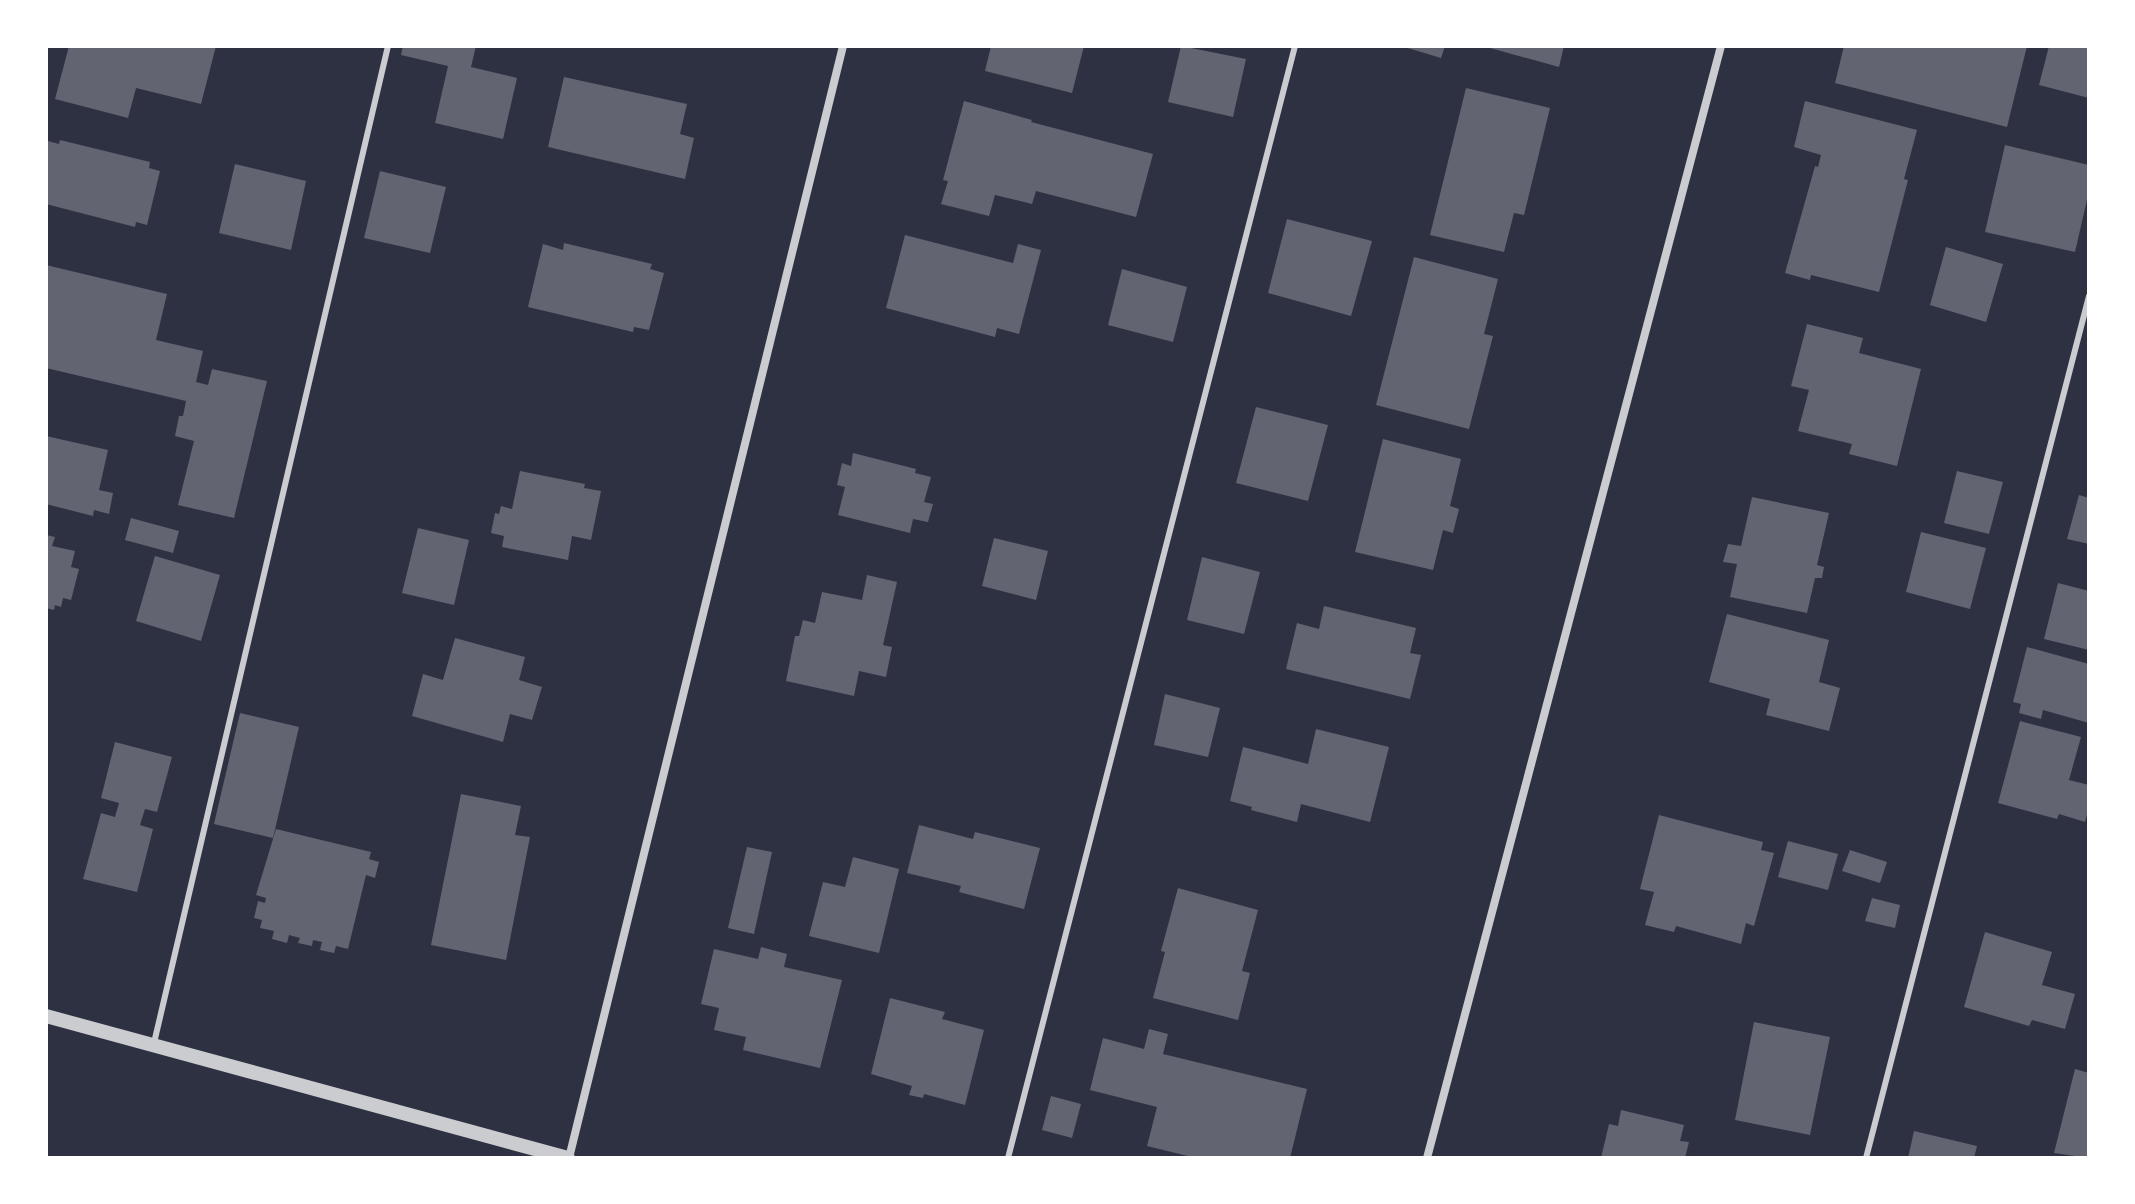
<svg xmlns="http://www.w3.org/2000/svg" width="2135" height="1204" viewBox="0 0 2135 1204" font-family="Poppins,sans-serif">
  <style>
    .building { fill: #626471 }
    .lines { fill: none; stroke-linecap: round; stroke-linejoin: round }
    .service { stroke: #caccd0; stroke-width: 6 }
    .minor { stroke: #caccd0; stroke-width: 8 }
    .tertiary { stroke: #caccd0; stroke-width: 14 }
  </style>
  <rect width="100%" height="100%" fill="#2d3142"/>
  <path class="building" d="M 69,46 L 216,46 L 201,104 L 136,88 L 128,118 L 55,99 Z
    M 403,46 L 476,46 L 471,67 L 517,78 L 503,139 L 435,123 L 448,66 L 401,55 Z
    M 991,46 L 1084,46 L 1072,93 L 985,71 Z
    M 1181,46 L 1246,59 L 1233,117 L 1168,102 Z
    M 1401,46 L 1445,46 L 1441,58 Z
    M 1483,46 L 1564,46 L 1559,67 Z
    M 1844,46 L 2027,46 L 2007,127 L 1835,83 Z
    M 2049,46 L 2089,46 L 2089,98 L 2039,85 Z
    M 564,77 L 687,104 L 680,134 L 694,138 L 685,179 L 548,147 Z
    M 1466,88 L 1550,108 L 1524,215 L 1514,213 L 1504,252 L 1430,235 Z
    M 964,101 L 1032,120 L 1031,122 L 1153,154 L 1136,217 L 1036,191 L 1032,204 L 995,195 L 989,216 L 941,204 L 948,181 L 943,180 Z
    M 1805,101 L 1917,130 L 1904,179 L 1908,180 L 1879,292 L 1811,275 L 1810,280 L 1785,273 L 1815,166 L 1818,167 L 1821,155 L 1794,147 Z
    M 60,140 L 150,162 L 149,168 L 160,171 L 147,225 L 136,222 L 135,227 L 46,204 L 46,147 L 48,141 L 59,144 Z
    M 2005,145 L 2089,165 L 2089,191 L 2075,252 L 1985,232 Z
    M 235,164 L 306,181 L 291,250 L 219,233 Z
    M 380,171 L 446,187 L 430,253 L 364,238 Z
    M 1287,219 L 1372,241 L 1351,316 L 1268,293 Z
    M 905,235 L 1013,263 L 1018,244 L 1041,250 L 1019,334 L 997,328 L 995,337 L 886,308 Z
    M 564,243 L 652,264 L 650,269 L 664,273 L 649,330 L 634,327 L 633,332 L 528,307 L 543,244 L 563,250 Z
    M 1946,247 L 2003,264 L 1986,322 L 1930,305 Z
    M 1414,257 L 1498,279 L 1484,334 L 1493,336 L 1469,429 L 1376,405 Z
    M 46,265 L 167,294 L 156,340 L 203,351 L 196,382 L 208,385 L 212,369 L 267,381 L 234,518 L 178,505 L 194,441 L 175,436 L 179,416 L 183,416 L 186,401 L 46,368 Z
    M 1122,269 L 1187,287 L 1173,342 L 1108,325 Z
    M 1807,324 L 1863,338 L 1859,353 L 1921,369 L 1897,466 L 1849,454 L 1852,444 L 1798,431 L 1809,390 L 1791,386 Z
    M 1256,407 L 1328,425 L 1308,501 L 1236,483 Z
    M 46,436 L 108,450 L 99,490 L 113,493 L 109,514 L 94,510 L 93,516 L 46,504 Z
    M 1383,439 L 1461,459 L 1450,506 L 1459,509 L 1453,533 L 1443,530 L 1433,570 L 1355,552 Z
    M 853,453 L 916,469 L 915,473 L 931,477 L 924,502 L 933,504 L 928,522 L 913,519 L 910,533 L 838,515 L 845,487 L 837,485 L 842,463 L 851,466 Z
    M 520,471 L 585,484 L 584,488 L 601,491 L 591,540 L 572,536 L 568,560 L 502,547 L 504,536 L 491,533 L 495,513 L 499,514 L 501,506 L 512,509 Z
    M 1957,471 L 2003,482 L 1989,534 L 1944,523 Z
    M 2079,495 L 2089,498 L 2089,544 L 2067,539 Z
    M 1752,497 L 1829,513 L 1817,565 L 1824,567 L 1822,578 L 1815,578 L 1807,613 L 1730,597 L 1737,564 L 1723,562 L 1728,544 L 1741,546 Z
    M 131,518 L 179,531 L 173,553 L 125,540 Z
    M 418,528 L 469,540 L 454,605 L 402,593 Z
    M 1921,532 L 1986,548 L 1970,609 L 1906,592 Z
    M 46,535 L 55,537 L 52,546 L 75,551 L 71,567 L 79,569 L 71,600 L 63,598 L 61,607 L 55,605 L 54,610 L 46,608 Z
    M 994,538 L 1048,551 L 1036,600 L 982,586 Z
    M 155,556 L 220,575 L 201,641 L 136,621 Z
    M 1202,557 L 1260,572 L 1244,634 L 1187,620 Z
    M 867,575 L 897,582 L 883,645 L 892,647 L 886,677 L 859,671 L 854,696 L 786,681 L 795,636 L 799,636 L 803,620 L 815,623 L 822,592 L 862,600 Z
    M 2058,583 L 2089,591 L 2089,650 L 2044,639 Z
    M 1324,606 L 1416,628 L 1410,653 L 1421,655 L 1410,699 L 1286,669 L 1297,623 L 1319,629 Z
    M 1727,614 L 1829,640 L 1819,682 L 1840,688 L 1829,731 L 1766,715 L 1770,699 L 1709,682 Z
    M 455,638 L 525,657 L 519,680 L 542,687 L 532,720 L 510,714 L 503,742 L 412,716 L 423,674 L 443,680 Z
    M 2027,647 L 2089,664 L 2089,723 L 2043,710 L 2041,719 L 2019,713 L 2021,704 L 2013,702 Z
    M 1165,694 L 1220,708 L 1208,757 L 1154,745 Z
    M 240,713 L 299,727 L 273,838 L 214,824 Z
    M 2020,721 L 2081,737 L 2069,780 L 2089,785 L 2089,807 L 2085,822 L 2059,814 L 2057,819 L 1998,803 Z
    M 1316,729 L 1389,747 L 1370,822 L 1301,804 L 1297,822 L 1251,810 L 1252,807 L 1230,801 L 1243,747 L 1308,764 Z
    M 115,742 L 172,757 L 157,812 L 145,809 L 140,825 L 153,829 L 137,892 L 83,879 L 101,813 L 115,817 L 119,803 L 101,798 Z
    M 461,794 L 521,806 L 515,835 L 530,837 L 506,960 L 431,945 Z
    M 1659,815 L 1763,842 L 1761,850 L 1774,853 L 1754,926 L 1746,923 L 1741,944 L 1676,926 L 1674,932 L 1645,925 L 1654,892 L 1640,889 Z
    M 919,825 L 973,839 L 975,832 L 1040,848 L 1024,909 L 959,892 L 961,886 L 907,873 Z
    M 276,829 L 371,852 L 369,859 L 379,862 L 375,878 L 366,875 L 348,949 L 336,946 L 334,953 L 320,950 L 322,942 L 313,940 L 312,946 L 298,943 L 300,938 L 289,935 L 287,943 L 272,939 L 274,931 L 260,928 L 262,920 L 254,918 L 258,901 L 265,903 L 266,898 L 256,895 Z
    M 1788,841 L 1838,854 L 1828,890 L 1778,877 Z
    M 747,847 L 772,852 L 754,934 L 728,928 Z
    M 1850,850 L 1887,862 L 1880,883 L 1842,871 Z
    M 853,857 L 899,869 L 879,953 L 809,936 L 823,882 L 845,887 Z
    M 1178,888 L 1258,910 L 1242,971 L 1250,973 L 1238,1020 L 1153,998 L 1165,952 L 1161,951 Z
    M 1872,898 L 1900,905 L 1895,928 L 1865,921 Z
    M 1985,932 L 2052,952 L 2042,985 L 2075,994 L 2065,1029 L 2032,1020 L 2029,1026 L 1964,1007 Z
    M 761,947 L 787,954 L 784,967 L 842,980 L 820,1068 L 743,1050 L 746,1037 L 714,1030 L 719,1008 L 701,1004 L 714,949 L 758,959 Z
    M 890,998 L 945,1012 L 942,1019 L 984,1030 L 965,1105 L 924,1094 L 923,1098 L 909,1095 L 912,1086 L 871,1074 Z
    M 1754,1022 L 1830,1037 L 1810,1135 L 1735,1120 Z
    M 1149,1029 L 1168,1034 L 1163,1054 L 1307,1089 L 1290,1158 L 1196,1158 L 1147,1146 L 1157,1107 L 1090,1090 L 1103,1038 L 1144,1049 Z
    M 2075,1069 L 2089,1073 L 2089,1158 L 2054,1153 Z
    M 1051,1096 L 1081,1104 L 1072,1138 L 1042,1130 Z
    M 1621,1110 L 1684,1125 L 1680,1141 L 1689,1142 L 1685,1158 L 1601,1158 L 1609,1124 L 1618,1126 Z
    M 1914,1131 L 1977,1146 L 1974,1158 L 1908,1158 Z"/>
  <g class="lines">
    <path class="service" d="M 154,1043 L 388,46
      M 1008,1158 L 1295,46
      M 1866,1158 L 2089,296"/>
    <path class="minor" d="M 569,1158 L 843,46
      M 1427,1158 L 1721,46"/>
    <path class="tertiary" d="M 46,1016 L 568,1158"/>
  </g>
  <rect width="2135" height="1204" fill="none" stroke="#ffffff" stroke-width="96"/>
</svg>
